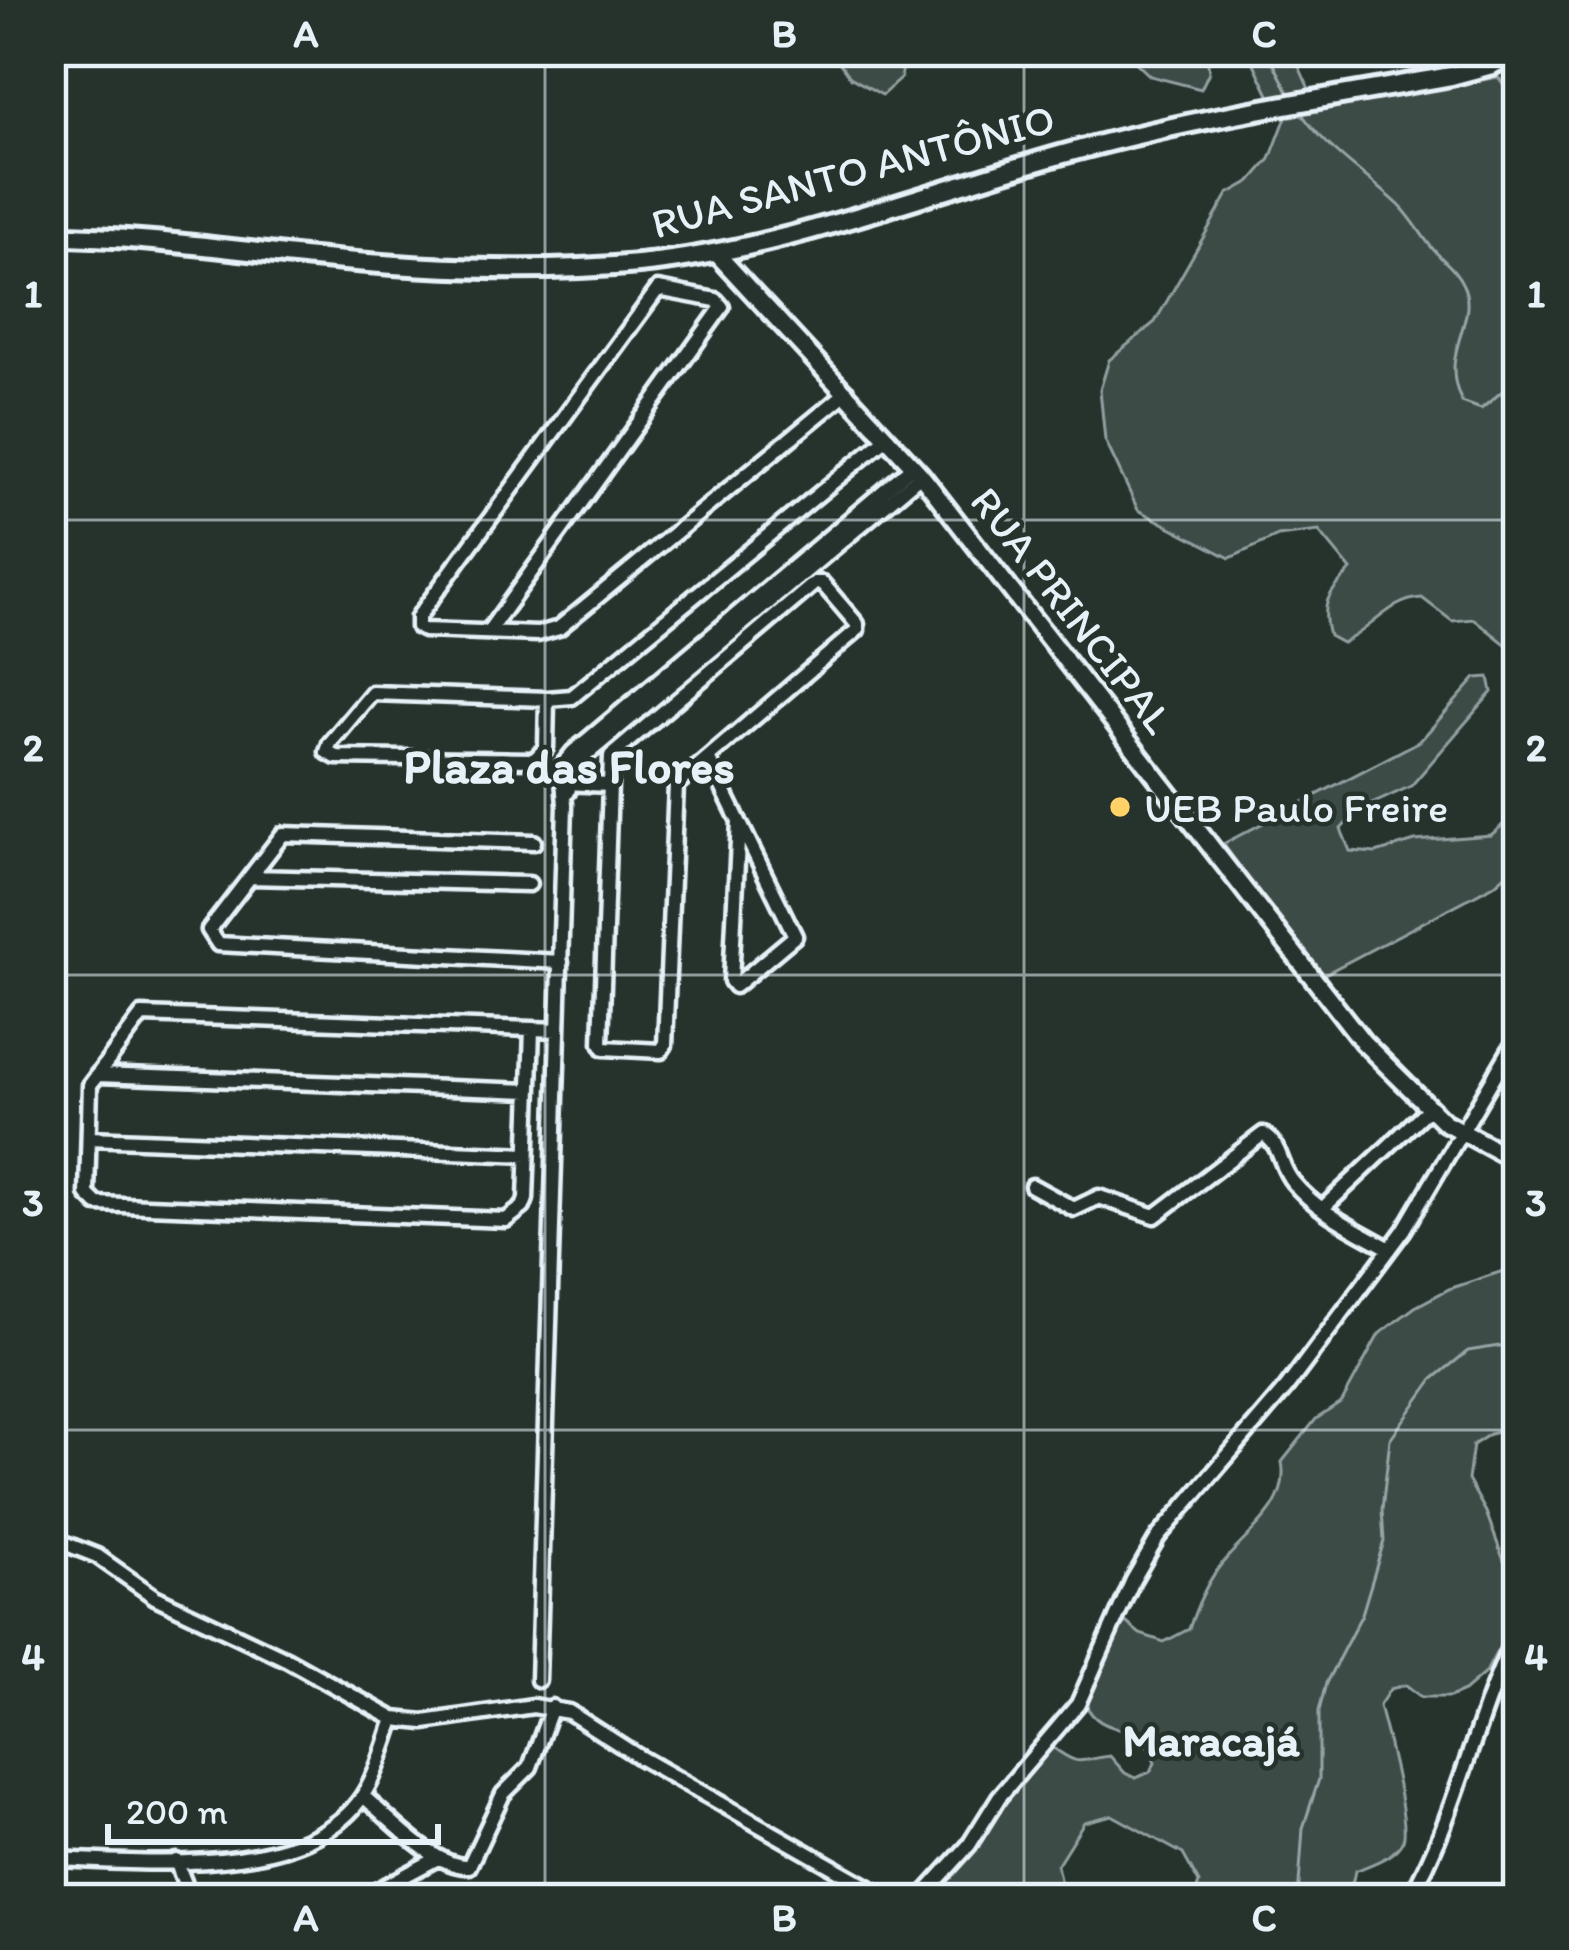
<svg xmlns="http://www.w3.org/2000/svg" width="1569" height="1950" viewBox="0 0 1569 1950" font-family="Itim,sans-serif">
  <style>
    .green { fill: #3e4b47; stroke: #939ea0; stroke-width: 3 }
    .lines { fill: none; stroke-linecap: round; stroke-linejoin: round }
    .stream { stroke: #98a3a5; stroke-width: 3 }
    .minor-casing { stroke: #e8f1f8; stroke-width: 21 }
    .tertiary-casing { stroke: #e8f1f8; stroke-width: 24 }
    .secondary-casing { stroke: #e8f1f8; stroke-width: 26 }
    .minor { stroke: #26332d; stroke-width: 12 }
    .tertiary { stroke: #26332d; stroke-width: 15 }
    .secondary { stroke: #26332d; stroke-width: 16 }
    .grid { fill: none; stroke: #e8f1f8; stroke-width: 3; stroke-opacity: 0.55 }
    .poi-dot { fill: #ffd166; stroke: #26332d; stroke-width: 4.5 }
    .labels { text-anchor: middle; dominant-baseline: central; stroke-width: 9; stroke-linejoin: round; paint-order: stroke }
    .street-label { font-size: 42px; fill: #e8f1f8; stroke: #26332d }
    .poi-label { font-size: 42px; fill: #e8f1f8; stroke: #26332d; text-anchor: start }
    .neighbourhood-label { font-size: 45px; font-weight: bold; fill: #e8f1f8; stroke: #26332d }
    .quarter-label { font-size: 48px; font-weight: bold; fill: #e8f1f8; stroke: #26332d }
    .neatline { fill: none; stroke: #e8f1f8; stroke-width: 4.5 }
    .grid-label { font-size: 39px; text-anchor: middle; font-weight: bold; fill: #e8f1f8 }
  </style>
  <rect width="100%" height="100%" fill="#26332d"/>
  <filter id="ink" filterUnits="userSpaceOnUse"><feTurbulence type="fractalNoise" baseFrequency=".00833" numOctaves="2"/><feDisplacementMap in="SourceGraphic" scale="24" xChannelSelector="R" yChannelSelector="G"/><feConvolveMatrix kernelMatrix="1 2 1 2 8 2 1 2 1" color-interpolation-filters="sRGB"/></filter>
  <g filter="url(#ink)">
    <path class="green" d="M 831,51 L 902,51 L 901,78 L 882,95 L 850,77 Z
      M 1124,51 L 1214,51 L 1207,53 L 1209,72 L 1201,89 L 1150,76 Z
      M 1248,51 L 1292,51 L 1310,91 L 1270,97 Z
      M 1498,77 L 1518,102 L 1518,654 L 1474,619 L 1452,621 L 1422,598 C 1390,599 1370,631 1342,643 L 1329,636 C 1320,602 1328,595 1351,570 L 1319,531 L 1278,536 L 1230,558 L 1138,510 L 1105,440 L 1100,390 L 1109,360 L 1155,322 L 1228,194 L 1251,181 L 1270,159 L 1286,117 Z
      M 1489,677 L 1492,692 L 1411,786 L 1357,811 L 1341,829 L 1350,851 L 1376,853 L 1415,841 L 1491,835 L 1518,812 L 1518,864 L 1494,885 L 1321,976 L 1223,844 L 1420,741 L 1476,678 Z
      M 1518,1266 L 1518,1427 L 1490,1434 L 1473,1445 L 1468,1480 L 1486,1512 L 1504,1561 L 1518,1581 L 1518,1612 L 1486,1672 L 1464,1691 L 1450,1697 L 1421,1697 L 1406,1685 L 1390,1689 L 1379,1706 C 1385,1728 1410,1825 1403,1840 C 1396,1857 1371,1864 1355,1871 L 1351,1889 L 1357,1899 L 1194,1899 L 1199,1883 L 1183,1854 L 1112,1815 L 1084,1822 L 1057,1865 L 1064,1899 L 947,1899 L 933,1892 L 1001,1801 L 1052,1747 C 1083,1769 1078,1759 1110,1756 L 1125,1773 L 1136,1778 L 1150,1772 L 1155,1763 C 1145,1717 1103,1741 1086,1705 L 1122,1619 L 1140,1634 L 1164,1642 L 1189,1629 C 1196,1608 1204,1588 1217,1570 C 1243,1534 1291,1510 1282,1462 L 1316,1419 L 1342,1402 L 1379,1334 L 1415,1307 L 1449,1289 Z"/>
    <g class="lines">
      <path class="stream" d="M 1267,51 L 1290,95
        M 1298,108 C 1323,148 1365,173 1399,205 C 1413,219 1421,235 1433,249 C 1444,262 1456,269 1463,285 C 1480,321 1437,352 1462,402 L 1481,409 L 1505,389 L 1518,390
        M 1298,1899 L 1303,1828 L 1319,1779 L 1319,1711 L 1326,1683 L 1362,1614 L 1384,1541 L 1382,1510 L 1390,1439 L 1433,1379 L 1468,1351 L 1518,1343"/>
      <g class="minor-casing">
        <path id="minor" d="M 815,583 L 822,583 L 857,624 L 857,630 L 676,785 L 665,1045 L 661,1051 L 604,1048 L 601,1043 L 611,756 Z
          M 488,632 L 722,307 L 716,300 L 658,289 L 418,617 L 418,627 L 424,630 L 538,634 L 559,628 L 847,392
          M 547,699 L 546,748 L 534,760 L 336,757 L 327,752 L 330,743 L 372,693 L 547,699 L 572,697 L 888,437
          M 708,758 L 795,936 L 735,986 L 731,981 L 739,821
          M 564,783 L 610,785
          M 568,792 L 574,769 L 584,757 L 921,475
          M 534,842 L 283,834 L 209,930 L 218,944 L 561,962
          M 250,877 L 529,884
          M 532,1029 L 526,1199 L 523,1207 L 506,1220 L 97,1204 L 87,1194 L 90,1085 L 142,1015 L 532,1029 L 558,1030
          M 97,1075 L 530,1091
          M 89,1138 L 527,1155
          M 1032,1186 L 1074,1209 L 1099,1197 L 1155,1216 L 1263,1134 C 1282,1145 1279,1166 1293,1182 C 1317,1212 1357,1230 1390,1249
          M 1323,1208 L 1428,1109
          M 51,1538 L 97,1556 L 155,1597 L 286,1659 L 394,1719 L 424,1722 L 533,1706 L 569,1712 L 639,1757 L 889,1899
          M 538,1680 L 565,805 L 562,766 L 573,752 L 913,466
          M 363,1796 C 388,1817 436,1869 469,1866 L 503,1794 L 530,1767 L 552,1707
          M 51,1859 C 138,1861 305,1881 362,1797 C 377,1774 385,1745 394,1719
          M 176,1861 L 191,1899
          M 361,1899 L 438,1858
          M 920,1899 L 969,1845 L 999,1797 L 1078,1704 L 1133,1580 L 1158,1537 L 1286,1388 L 1404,1230 L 1518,1036
          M 1409,1899 C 1458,1814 1474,1717 1518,1630"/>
      </g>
      <g class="tertiary-casing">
        <path id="tertiary" d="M 716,253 L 921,475 L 1363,1042 L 1444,1122 L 1518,1162"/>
      </g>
      <g class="secondary-casing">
        <path id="secondary" d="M 51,236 C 139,236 225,249 313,258 C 421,269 531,274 639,264 C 789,249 933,189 1078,150 C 1200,117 1326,98 1451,76 L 1492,65 L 1518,51"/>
      </g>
      <use href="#minor" class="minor"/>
      <use href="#tertiary" class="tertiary"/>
      <use href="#secondary" class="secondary"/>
    </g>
  </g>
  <path class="grid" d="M 545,51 L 545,1899M 1024,51 L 1024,1899M 51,520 L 1518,520M 51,975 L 1518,975M 51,1430 L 1518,1430"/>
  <circle class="poi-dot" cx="1120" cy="807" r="12"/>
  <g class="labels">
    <g class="street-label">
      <text transform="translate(853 171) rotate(-15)">RUA SANTO ANTÔNIO</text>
      <text transform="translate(1072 610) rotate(52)">RUA PRINCIPAL</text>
    </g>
    <g class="poi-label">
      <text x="1144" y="807">UEB Paulo Freire</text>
    </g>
    <g class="neighbourhood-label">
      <text x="1211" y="1740">Maracajá</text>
    </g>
    <g class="quarter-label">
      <text x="569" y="766">Plaza das Flores</text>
    </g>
  </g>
  <rect width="1569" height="1950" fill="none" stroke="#26332d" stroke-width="132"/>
  <path d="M108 1824v18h330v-18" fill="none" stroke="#e8f1f8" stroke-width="6"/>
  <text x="126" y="1824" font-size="36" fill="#e8f1f8" stroke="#26332d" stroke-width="9" paint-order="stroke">200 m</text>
  <rect x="66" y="66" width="1437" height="1818" class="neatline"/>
  <g class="grid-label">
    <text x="306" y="47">A</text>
    <text x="784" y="47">B</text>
    <text x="1264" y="47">C</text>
    <text x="33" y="307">1</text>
    <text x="1536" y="307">1</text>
    <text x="33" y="761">2</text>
    <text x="1536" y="761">2</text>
    <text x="33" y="1216">3</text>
    <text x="1536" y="1216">3</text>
    <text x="33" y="1670">4</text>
    <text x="1536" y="1670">4</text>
    <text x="306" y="1931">A</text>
    <text x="784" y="1931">B</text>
    <text x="1264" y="1931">C</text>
  </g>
</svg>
